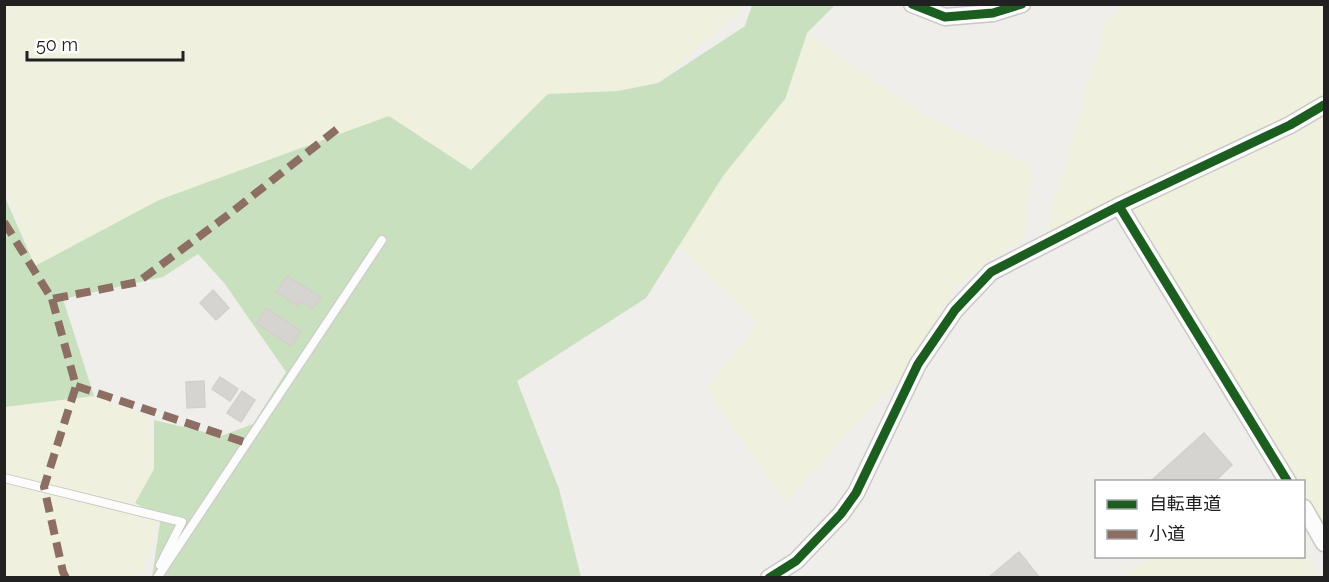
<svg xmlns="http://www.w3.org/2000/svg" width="1329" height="582" viewBox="0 0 1329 582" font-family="Raleway,'Noto Sans JP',sans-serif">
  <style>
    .farmland { fill: #eff0dd }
    .forest { fill: #c9e0be }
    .building { fill: #d6d4d1; stroke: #d3d0cb; stroke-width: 1.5 }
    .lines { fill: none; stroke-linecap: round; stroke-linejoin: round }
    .lane-casing { stroke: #c8c8c6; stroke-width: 10 }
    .street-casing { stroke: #c8c8c6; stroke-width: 19 }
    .lane { stroke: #fdfcfc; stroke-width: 8 }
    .street { stroke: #fdfcfc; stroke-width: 16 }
    .quiet { stroke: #8d6e63; stroke-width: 8; stroke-dasharray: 15 8; stroke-linecap: butt }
    .cycleway-casing { stroke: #fff; stroke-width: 13 }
    .cycleway { stroke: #1b5e20; stroke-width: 9 }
  </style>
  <rect width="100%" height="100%" fill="#f0eeea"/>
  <path class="farmland" d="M 5,5 L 743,5 L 741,9 L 658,83 L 598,95 L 548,94 L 470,170 L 389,116 L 35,267 L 5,187 Z
    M 1124,5 L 1324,5 L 1324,543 L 1304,510 L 1304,482 L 1286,481 L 1108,200 L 1041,247 L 1105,25 Z
    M 807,33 L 928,118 L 1032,166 L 1024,238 L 958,284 L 900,378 L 785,501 L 706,389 L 758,323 L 679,246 Z
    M 94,396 L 149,417 L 154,469 L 134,505 L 161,516 L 143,571 L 135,577 L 5,577 L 4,407 Z
    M 1304,553 L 1318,577 L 1124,577 L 1150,557 L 1304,556 Z"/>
  <path class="forest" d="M 752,5 L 835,5 L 807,33 L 785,99 L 723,176 L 646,298 L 517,381 L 559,489 L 581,577 L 152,577 L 161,516 L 135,503 L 154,469 L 154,420 L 221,436 L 253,424 L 286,372 L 225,284 L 198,254 L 163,277 L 63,299 L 94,396 L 5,407 L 4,195 L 35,266 L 159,200 L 389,116 L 471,170 L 548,94 L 618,91 L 658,83 L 745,26 Z"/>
  <path class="building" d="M 287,276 L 321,297 L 312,309 L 301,301 L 298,306 L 276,292 Z
    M 213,290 L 229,308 L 216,320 L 200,303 Z
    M 266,308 L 301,331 L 291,346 L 256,323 Z
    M 220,377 L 238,389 L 230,401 L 212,389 Z
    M 204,381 L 205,407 L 187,408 L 186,382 Z
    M 242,391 L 255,400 L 241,422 L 227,413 Z
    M 1204,433 L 1232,465 L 1214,482 L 1150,482 Z
    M 1019,552 L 1040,578 L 988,578 Z"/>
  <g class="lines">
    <g class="lane-casing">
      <path id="lane" d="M 4,478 L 182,522 L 160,565
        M 157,578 L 382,240"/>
    </g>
    <g class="street-casing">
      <path id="street" d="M 912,4 L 945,17 L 993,13 L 1022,4
        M 1119,206 L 1288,482
        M 1304,508 L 1324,543
        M 769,578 L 796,561 L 841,514 L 856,493 L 918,364 L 955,310 L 991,272 L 1119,206 L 1290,125 L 1324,105"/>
    </g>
    <use href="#lane" class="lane"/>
    <use href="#street" class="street"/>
    <path class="quiet" d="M 4,222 L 52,299 L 138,282 L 228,215 L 341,126
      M 52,299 L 76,386 L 44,487 L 63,572 L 66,578
      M 76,386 L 247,443"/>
    <g class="cycleway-casing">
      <path id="cycleway" d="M 912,4 L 945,17 L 993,13 L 1022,4
        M 1119,206 L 1288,482
        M 769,578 L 796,561 L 841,514 L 856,493 L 918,364 L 955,310 L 991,272 L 1119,206 L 1290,125 L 1324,105"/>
    </g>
    <use href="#cycleway" class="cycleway"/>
  </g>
  <rect width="1329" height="582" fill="none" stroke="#212121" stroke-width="12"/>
  <rect x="1095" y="480" width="210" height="78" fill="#ffffff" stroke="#a6a6a6" stroke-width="1.5"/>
  <rect x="1107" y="500" width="30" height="9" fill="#1b5e20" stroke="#a6a6a6" stroke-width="1.5"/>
  <text x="1149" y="510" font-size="18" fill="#212121">自転車道</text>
  <rect x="1107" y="530" width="30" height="9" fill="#8d6e63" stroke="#a6a6a6" stroke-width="1.5"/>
  <text x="1149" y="540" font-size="18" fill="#212121">小道</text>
  <path d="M27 51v9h156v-9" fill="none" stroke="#212121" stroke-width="3"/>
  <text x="36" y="51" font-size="18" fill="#212121" stroke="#ffffff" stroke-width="4.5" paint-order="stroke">50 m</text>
</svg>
